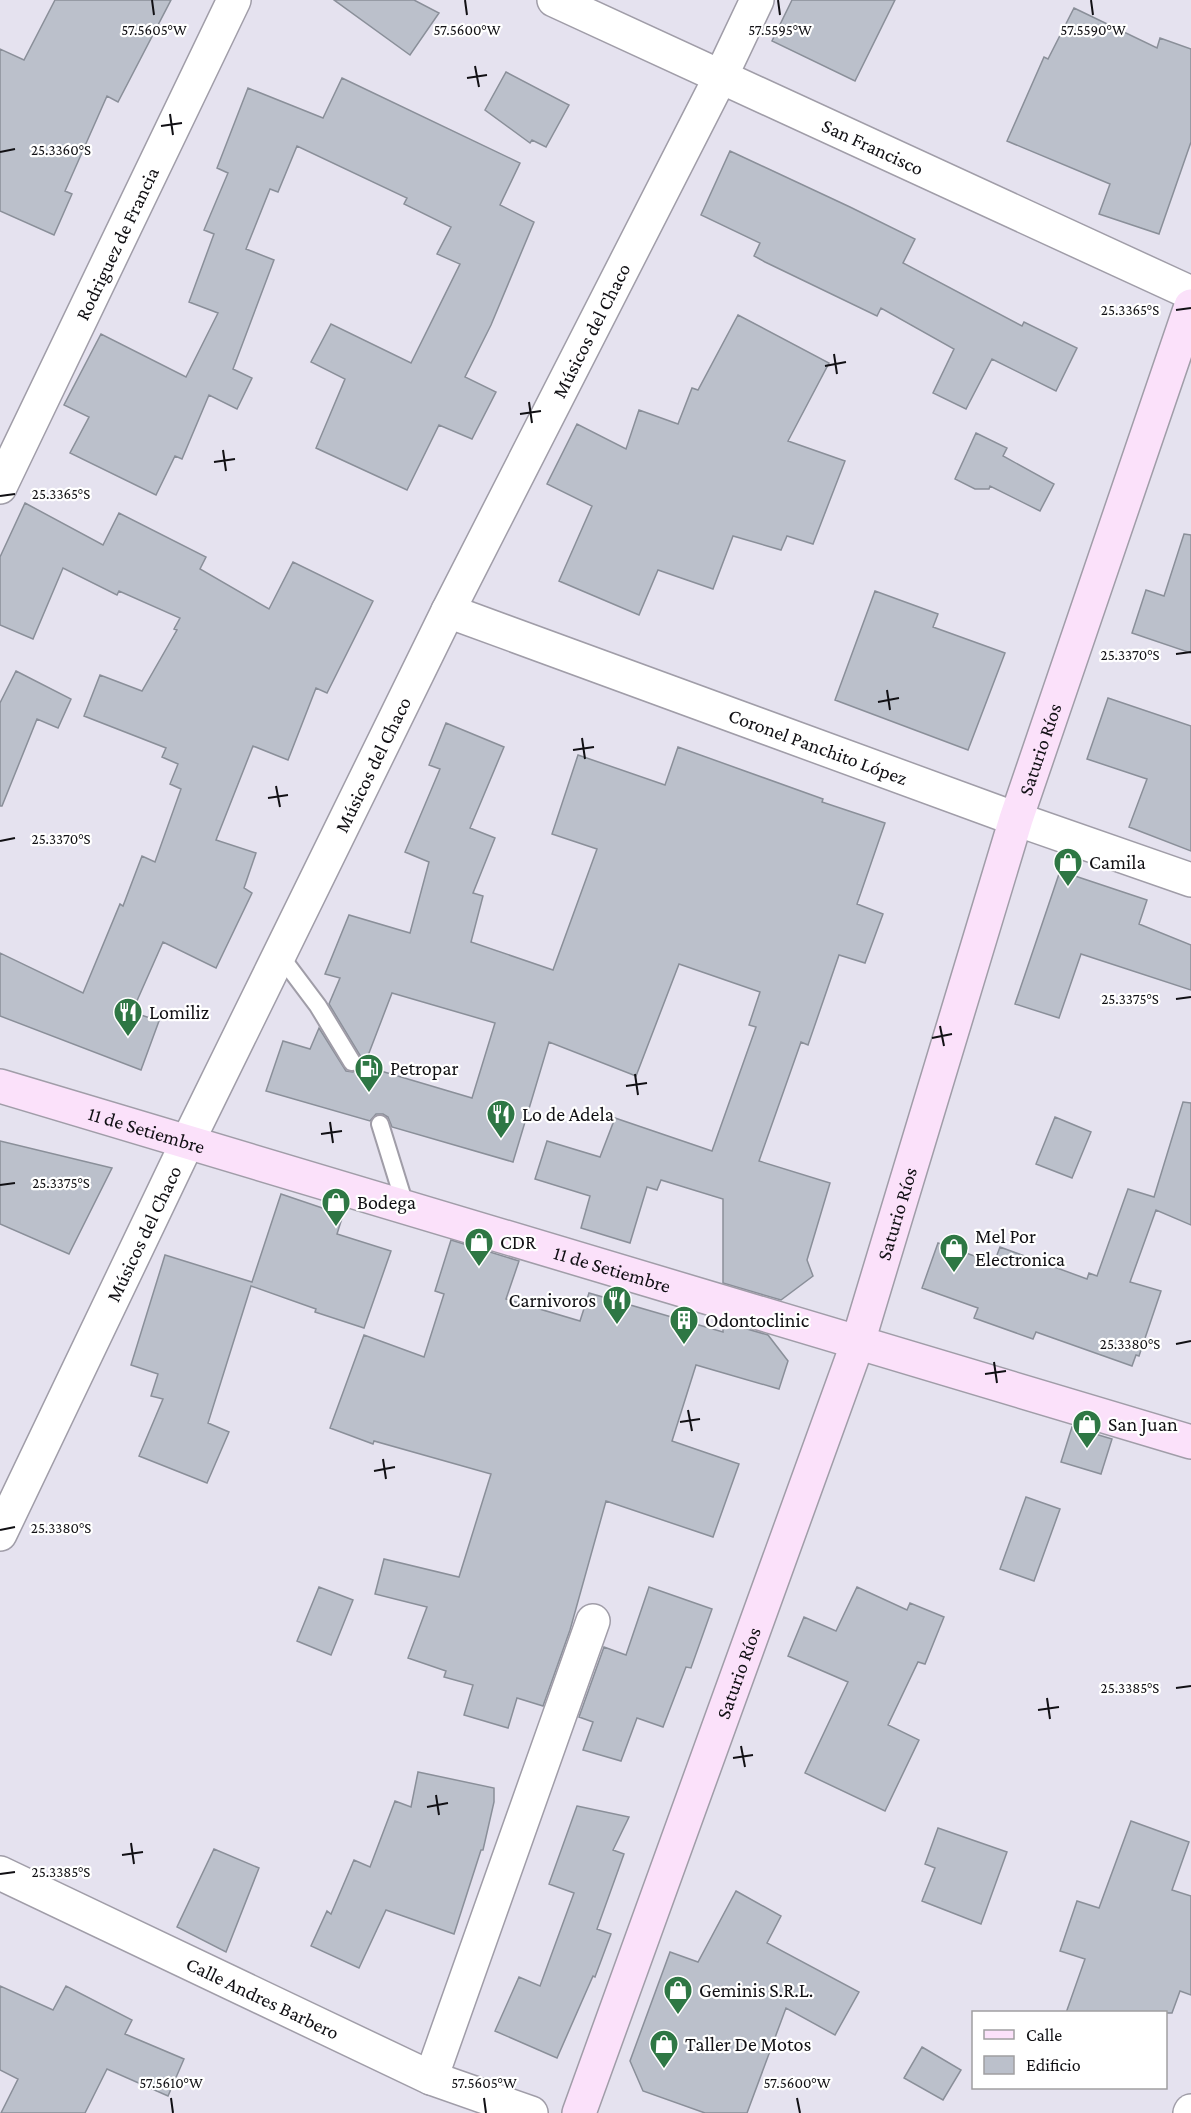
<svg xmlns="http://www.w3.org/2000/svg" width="1191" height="2113" viewBox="0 0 1191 2113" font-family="'Crimson Pro',serif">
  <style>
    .building { fill: #bbc0cb; stroke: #8a8f99; stroke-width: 1.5; fill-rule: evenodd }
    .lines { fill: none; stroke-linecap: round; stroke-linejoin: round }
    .lane-casing { stroke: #a09da8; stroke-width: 20 }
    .street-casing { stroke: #a09da8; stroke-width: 36 }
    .secondary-casing { stroke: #a09da8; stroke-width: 36 }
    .lane { stroke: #fff; stroke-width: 16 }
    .street { stroke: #fff; stroke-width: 33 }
    .secondary { stroke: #fbe1fa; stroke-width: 33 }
    .ticks { fill: none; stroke: #111014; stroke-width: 2 }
    .labels { text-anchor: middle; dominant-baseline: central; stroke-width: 4.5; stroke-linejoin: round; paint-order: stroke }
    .street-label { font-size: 20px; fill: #111014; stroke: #fff }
    .poi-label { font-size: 20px; fill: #111014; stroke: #fff; text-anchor: start }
    .ticks-label { font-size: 15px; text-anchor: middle; fill: #111014; stroke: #fff; stroke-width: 4.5; stroke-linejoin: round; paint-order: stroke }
  </style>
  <rect width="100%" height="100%" fill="#e5e2ef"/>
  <path class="building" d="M 55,0 L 171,0 L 118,102 L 107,96 L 65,191 L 72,194 L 54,235 L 0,211 L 0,49 L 24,60 Z
    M 334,0 L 414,0 L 439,13 L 410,55 Z
    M 792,0 L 895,0 L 855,81 L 772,41 Z
    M 1074,8 L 1157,48 L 1160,38 L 1191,49 L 1191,142 L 1159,234 L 1099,214 L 1110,184 L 1007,141 L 1044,57 L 1048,59 Z
    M 506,72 L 569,105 L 546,147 L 532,140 L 530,143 L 485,110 Z
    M 342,78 L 520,163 L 500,205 L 534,222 L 491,325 L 465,377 L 496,392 L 472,439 L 439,425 L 407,490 L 316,448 L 345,379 L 311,362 L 331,324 L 411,363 L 460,264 L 437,254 L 451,227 L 404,204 L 407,198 L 297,146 L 278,192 L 270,189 L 246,249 L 274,260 L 233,369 L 252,378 L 237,409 L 209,395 L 182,459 L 175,456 L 156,495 L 70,453 L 89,417 L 64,405 L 101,334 L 186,377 L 218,313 L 189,302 L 214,234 L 204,230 L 228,173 L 217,168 L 248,88 L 323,118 Z
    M 730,151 L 850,207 L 915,239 L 903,263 L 1022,326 L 1024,322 L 1077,348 L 1056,391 L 992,359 L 966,409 L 933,393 L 954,349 L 881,308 L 877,316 L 765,262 L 754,256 L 760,243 L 701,215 Z
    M 738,315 L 829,363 L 788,441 L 845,461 L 813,544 L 787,536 L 781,550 L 733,536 L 713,589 L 658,570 L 639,615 L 559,581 L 592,506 L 547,484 L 577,424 L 626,449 L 639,410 L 678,424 L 692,388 L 698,390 Z
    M 976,433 L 1007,448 L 1003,456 L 1054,484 L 1040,511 L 990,486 L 989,489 L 975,489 L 955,479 Z
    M 25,503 L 103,545 L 119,513 L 206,557 L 200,569 L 269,609 L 293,562 L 373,601 L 327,693 L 316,688 L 288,760 L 253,746 L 216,840 L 256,853 L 244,888 L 252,893 L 216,968 L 163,942 L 132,1012 L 159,1021 L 141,1070 L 0,1016 L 0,953 L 83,993 L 120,904 L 123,906 L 142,856 L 155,862 L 181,789 L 170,784 L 178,764 L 162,757 L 166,748 L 84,716 L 100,675 L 142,691 L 177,630 L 174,629 L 180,618 L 119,591 L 117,595 L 63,568 L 33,639 L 0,625 L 0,557 Z
    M 1184,534 L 1191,535 L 1191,653 L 1132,633 L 1146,590 L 1164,596 Z
    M 875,591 L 938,614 L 933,627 L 1005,653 L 968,750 L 835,700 Z
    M 16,671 L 71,699 L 58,728 L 37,719 L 2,806 L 0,806 L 0,703 Z
    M 1108,698 L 1191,726 L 1191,851 L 1129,827 L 1147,779 L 1087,759 Z
    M 446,723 L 504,747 L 470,828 L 495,838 L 473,893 L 483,896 L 471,942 L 553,970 L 597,849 L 552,834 L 578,755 L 665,785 L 678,747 L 823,799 L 822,802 L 885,823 L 857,904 L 883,914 L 865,963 L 839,955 L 808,1045 L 801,1042 L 759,1161 L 830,1183 L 807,1260 L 813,1276 L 781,1300 L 723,1283 L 723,1199 L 661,1180 L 657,1190 L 647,1187 L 630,1243 L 581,1228 L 590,1196 L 535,1179 L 547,1141 L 600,1157 L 615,1118 L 712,1151 L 756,1027 L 749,1025 L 760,992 L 679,964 L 636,1076 L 549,1042 L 513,1162 L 392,1127 L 388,1117 L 383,1114 L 376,1114 L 370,1121 L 266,1091 L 283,1041 L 310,1049 L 319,1028 L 346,1071 L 353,1072 L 361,1066 L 361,1057 L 329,1004 L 340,978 L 325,974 L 349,915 L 410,933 L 429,862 L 405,852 L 440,769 L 429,765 ZM 392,993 L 495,1023 L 472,1098 L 364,1066 Z
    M 1060,871 L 1147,900 L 1139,924 L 1191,945 L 1191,990 L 1081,954 L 1059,1018 L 1015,1004 Z
    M 1183,1102 L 1191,1103 L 1191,1225 L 1156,1210 L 1130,1282 L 1161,1291 L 1139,1356 L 1136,1355 L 1132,1366 L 1036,1332 L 1033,1339 L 974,1318 L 978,1308 L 922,1288 L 938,1243 L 994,1263 L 1000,1247 L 1087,1279 L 1089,1273 L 1097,1276 L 1128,1189 L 1154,1197 Z
    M 1055,1117 L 1091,1132 L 1072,1178 L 1036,1164 Z
    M 0,1141 L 112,1168 L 69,1254 L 0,1224 Z
    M 281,1194 L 343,1215 L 337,1234 L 391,1251 L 364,1328 L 315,1312 L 316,1309 L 251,1286 L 208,1423 L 229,1432 L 207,1483 L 139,1456 L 163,1399 L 151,1396 L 158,1374 L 131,1365 L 165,1255 L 252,1282 Z
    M 451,1240 L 519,1261 L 506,1299 L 580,1321 L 589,1293 L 723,1332 L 723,1322 L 768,1335 L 788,1361 L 779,1389 L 696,1365 L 672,1441 L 739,1464 L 713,1537 L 606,1501 L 570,1630 L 543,1706 L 517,1698 L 508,1728 L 464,1715 L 473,1685 L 444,1677 L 446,1671 L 408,1658 L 427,1607 L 375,1594 L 384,1559 L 459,1577 L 491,1474 L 374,1441 L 373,1444 L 330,1428 L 364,1335 L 424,1357 L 444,1294 L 435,1291 Z
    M 1072,1427 L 1112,1439 L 1101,1474 L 1061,1462 Z
    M 1026,1497 L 1060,1509 L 1034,1581 L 1000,1569 Z
    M 319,1587 L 353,1600 L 331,1655 L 297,1641 Z
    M 649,1587 L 712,1609 L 691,1668 L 686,1667 L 663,1727 L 637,1718 L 621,1761 L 583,1750 L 593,1722 L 579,1717 L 604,1647 L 626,1655 Z
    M 857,1587 L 907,1610 L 910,1603 L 944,1617 L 925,1664 L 918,1662 L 888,1725 L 919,1740 L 885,1811 L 805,1773 L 848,1682 L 788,1656 L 804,1617 L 836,1631 Z
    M 418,1772 L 494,1788 L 494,1802 L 483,1850 L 481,1850 L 454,1934 L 386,1910 L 359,1968 L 311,1946 L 327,1911 L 331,1914 L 354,1860 L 370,1867 L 395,1801 L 411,1807 Z
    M 577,1806 L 629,1817 L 613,1850 L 624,1854 L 597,1929 L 611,1934 L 595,1977 L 593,1976 L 557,2058 L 495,2031 L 519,1977 L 540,1986 L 574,1893 L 549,1884 Z
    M 1131,1821 L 1189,1842 L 1172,1890 L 1191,1896 L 1191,1995 L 1180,1991 L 1172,2013 L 1066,2013 L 1085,1959 L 1060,1951 L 1077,1901 L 1099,1908 Z
    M 938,1828 L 1007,1852 L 981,1924 L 922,1901 L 935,1868 L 925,1864 Z
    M 214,1849 L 259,1868 L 226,1952 L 177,1927 Z
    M 736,1891 L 781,1916 L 767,1943 L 859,1992 L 835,2035 L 786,2008 L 747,2113 L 705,2113 L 643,2091 L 630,2061 L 670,1952 L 698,1962 Z
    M 0,1986 L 53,2010 L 66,1986 L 132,2020 L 125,2034 L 184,2059 L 168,2096 L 107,2069 L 85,2113 L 1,2113 L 18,2079 L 0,2070 Z
    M 922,2047 L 961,2070 L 943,2100 L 904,2078 Z"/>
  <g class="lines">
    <g class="lane-casing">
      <path id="lane" d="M 279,954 L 318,1006 L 352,1062
        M 380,1124 L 406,1208"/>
    </g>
    <g class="street-casing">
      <g id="street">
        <path id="s1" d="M 554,0 L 1191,293"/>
        <path id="s2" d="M 0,487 L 234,0"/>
        <path id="s3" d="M 448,611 L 1016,819 L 1191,880"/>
        <path id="s4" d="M 0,1534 L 187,1143 L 448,611 L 721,76 L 757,0"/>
        <path id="s5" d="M 0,1873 L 431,2078 L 531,2113"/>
        <path d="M 431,2078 L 593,1621"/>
        <path d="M 1190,2113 L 1191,2111"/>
      </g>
    </g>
    <g class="secondary-casing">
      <g id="secondary">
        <path id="s6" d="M 0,1086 L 1191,1442"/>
        <path id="s7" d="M 579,2113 L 858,1342 L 1016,819 L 1191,306"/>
      </g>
    </g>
    <use href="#lane" class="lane"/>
    <use href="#street" class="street"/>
    <use href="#secondary" class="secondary"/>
  </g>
  <path class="ticks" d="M 152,0 L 154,15M 465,0 L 467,15M 778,0 L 780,15M 1091,0 L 1093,15M 475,66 L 479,87M 467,78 L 487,75M 170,114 L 173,135M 161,126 L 182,123M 0,152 L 15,149M 1176,310 L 1191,308M 834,354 L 837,374M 825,366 L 846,362M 529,402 L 532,423M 520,414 L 541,411M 223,450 L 226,471M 214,462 L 235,459M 0,496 L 15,494M 1176,654 L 1191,652M 887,690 L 890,710M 878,702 L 899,698M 582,738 L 585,759M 573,750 L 594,747M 276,786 L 280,807M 268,798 L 288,795M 0,841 L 15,838M 1176,999 L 1191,997M 940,1026 L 944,1046M 932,1038 L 952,1034M 635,1074 L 638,1095M 626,1086 L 647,1083M 330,1122 L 333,1143M 321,1134 L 342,1131M 0,1185 L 15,1183M 1176,1344 L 1191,1341M 994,1362 L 997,1383M 985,1374 L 1006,1371M 688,1410 L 692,1431M 680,1422 L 700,1419M 383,1459 L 386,1479M 374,1471 L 395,1467M 0,1530 L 15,1527M 1176,1688 L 1191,1686M 1047,1698 L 1050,1719M 1038,1710 L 1059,1707M 741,1746 L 745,1767M 733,1758 L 753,1755M 436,1795 L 439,1815M 427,1807 L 448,1803M 131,1843 L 134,1864M 122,1855 L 143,1852M 0,1874 L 15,1872M 171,2098 L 173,2113M 484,2098 L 486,2113M 797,2098 L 800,2113"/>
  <defs>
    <g id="shop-pin" transform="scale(1.5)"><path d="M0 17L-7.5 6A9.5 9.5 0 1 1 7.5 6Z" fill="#2e7744" stroke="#fff"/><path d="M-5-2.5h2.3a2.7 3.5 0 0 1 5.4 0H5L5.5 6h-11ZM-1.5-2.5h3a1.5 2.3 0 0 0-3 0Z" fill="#fff"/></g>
    <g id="restaurant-pin" transform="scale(1.5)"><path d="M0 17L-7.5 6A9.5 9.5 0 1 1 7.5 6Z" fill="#2e7744" stroke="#fff"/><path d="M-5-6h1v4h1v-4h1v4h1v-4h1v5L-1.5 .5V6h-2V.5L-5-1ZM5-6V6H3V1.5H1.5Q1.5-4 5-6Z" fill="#fff"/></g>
    <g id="fuel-pin" transform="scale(1.5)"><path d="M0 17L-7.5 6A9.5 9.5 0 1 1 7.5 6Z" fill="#2e7744" stroke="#fff"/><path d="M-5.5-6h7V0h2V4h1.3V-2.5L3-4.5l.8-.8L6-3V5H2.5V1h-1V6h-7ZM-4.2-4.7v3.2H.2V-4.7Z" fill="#fff"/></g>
    <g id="building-pin" transform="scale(1.5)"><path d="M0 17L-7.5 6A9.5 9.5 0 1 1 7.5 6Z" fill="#2e7744" stroke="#fff"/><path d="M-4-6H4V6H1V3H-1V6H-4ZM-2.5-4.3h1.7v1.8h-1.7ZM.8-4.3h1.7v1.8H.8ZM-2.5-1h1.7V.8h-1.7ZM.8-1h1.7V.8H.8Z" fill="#fff"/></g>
  </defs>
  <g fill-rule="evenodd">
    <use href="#shop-pin" x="1068" y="862"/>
    <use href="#restaurant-pin" x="128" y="1012"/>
    <use href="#fuel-pin" x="369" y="1068"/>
    <use href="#restaurant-pin" x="501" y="1114"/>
    <use href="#shop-pin" x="336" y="1202"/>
    <use href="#shop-pin" x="479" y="1242"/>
    <use href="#shop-pin" x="954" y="1248"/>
    <use href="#restaurant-pin" x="617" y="1300"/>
    <use href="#building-pin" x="684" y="1320"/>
    <use href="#shop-pin" x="1087" y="1424"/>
    <use href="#shop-pin" x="678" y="1990"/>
    <use href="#shop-pin" x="664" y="2044"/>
  </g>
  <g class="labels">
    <g class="street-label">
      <text stroke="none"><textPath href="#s1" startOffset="351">San Francisco</textPath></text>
      <text stroke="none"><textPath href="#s2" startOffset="270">Rodriguez de Francia</textPath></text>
      <text stroke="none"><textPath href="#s4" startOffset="1341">Músicos del Chaco</textPath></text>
      <text stroke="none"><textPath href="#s3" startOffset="394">Coronel Panchito López</textPath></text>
      <text stroke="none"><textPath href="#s7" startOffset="1440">Saturio Ríos</textPath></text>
      <text stroke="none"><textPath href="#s4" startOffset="855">Músicos del Chaco</textPath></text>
      <text stroke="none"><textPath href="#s6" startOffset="153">11 de Setiembre</textPath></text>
      <text stroke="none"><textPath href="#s7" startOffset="954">Saturio Ríos</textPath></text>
      <text stroke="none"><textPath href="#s4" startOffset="333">Músicos del Chaco</textPath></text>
      <text stroke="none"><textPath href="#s6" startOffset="639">11 de Setiembre</textPath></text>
      <text stroke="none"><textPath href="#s7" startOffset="468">Saturio Ríos</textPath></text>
      <text stroke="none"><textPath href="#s5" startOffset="291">Calle Andres Barbero</textPath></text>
    </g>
    <g class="poi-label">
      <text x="1089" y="862">Camila</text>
      <text x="149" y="1012">Lomiliz</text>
      <text x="390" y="1068">Petropar</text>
      <text x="522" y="1114">Lo de Adela</text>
      <text x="357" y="1202">Bodega</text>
      <text x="975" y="1236">Mel Por<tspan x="975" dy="23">Electronica</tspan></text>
      <text x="500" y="1242">CDR</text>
      <text x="596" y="1300" text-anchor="end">Carnivoros</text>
      <text x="705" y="1320">Odontoclinic</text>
      <text x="1108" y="1424">San Juan</text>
      <text x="699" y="1990">Geminis S.R.L.</text>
      <text x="685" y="2044">Taller De Motos</text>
    </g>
  </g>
  <g class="ticks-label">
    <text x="154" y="35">57.5605°W</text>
    <text x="467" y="35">57.5600°W</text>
    <text x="780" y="35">57.5595°W</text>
    <text x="1093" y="35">57.5590°W</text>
    <text x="61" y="155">25.3360°S</text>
    <text x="1130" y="315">25.3365°S</text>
    <text x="61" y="499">25.3365°S</text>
    <text x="1130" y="660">25.3370°S</text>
    <text x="61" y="844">25.3370°S</text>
    <text x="1130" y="1004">25.3375°S</text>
    <text x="61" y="1188">25.3375°S</text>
    <text x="1130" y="1349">25.3380°S</text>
    <text x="61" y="1533">25.3380°S</text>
    <text x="1130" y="1693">25.3385°S</text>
    <text x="61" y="1877">25.3385°S</text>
    <text x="171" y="2088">57.5610°W</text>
    <text x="484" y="2088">57.5605°W</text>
    <text x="797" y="2088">57.5600°W</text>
  </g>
  <rect x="972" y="2011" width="195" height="78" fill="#ffffff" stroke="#a09fa1" stroke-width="1.5"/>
  <rect x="984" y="2030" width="30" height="9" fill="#fbe1fa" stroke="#a09fa1" stroke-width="1.5"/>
  <text x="1026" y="2041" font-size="18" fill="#111014">Calle</text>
  <rect x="984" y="2056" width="30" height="18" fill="#bbc0cb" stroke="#a09fa1" stroke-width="1.5"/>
  <text x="1026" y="2071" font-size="18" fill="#111014">Edificio</text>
</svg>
